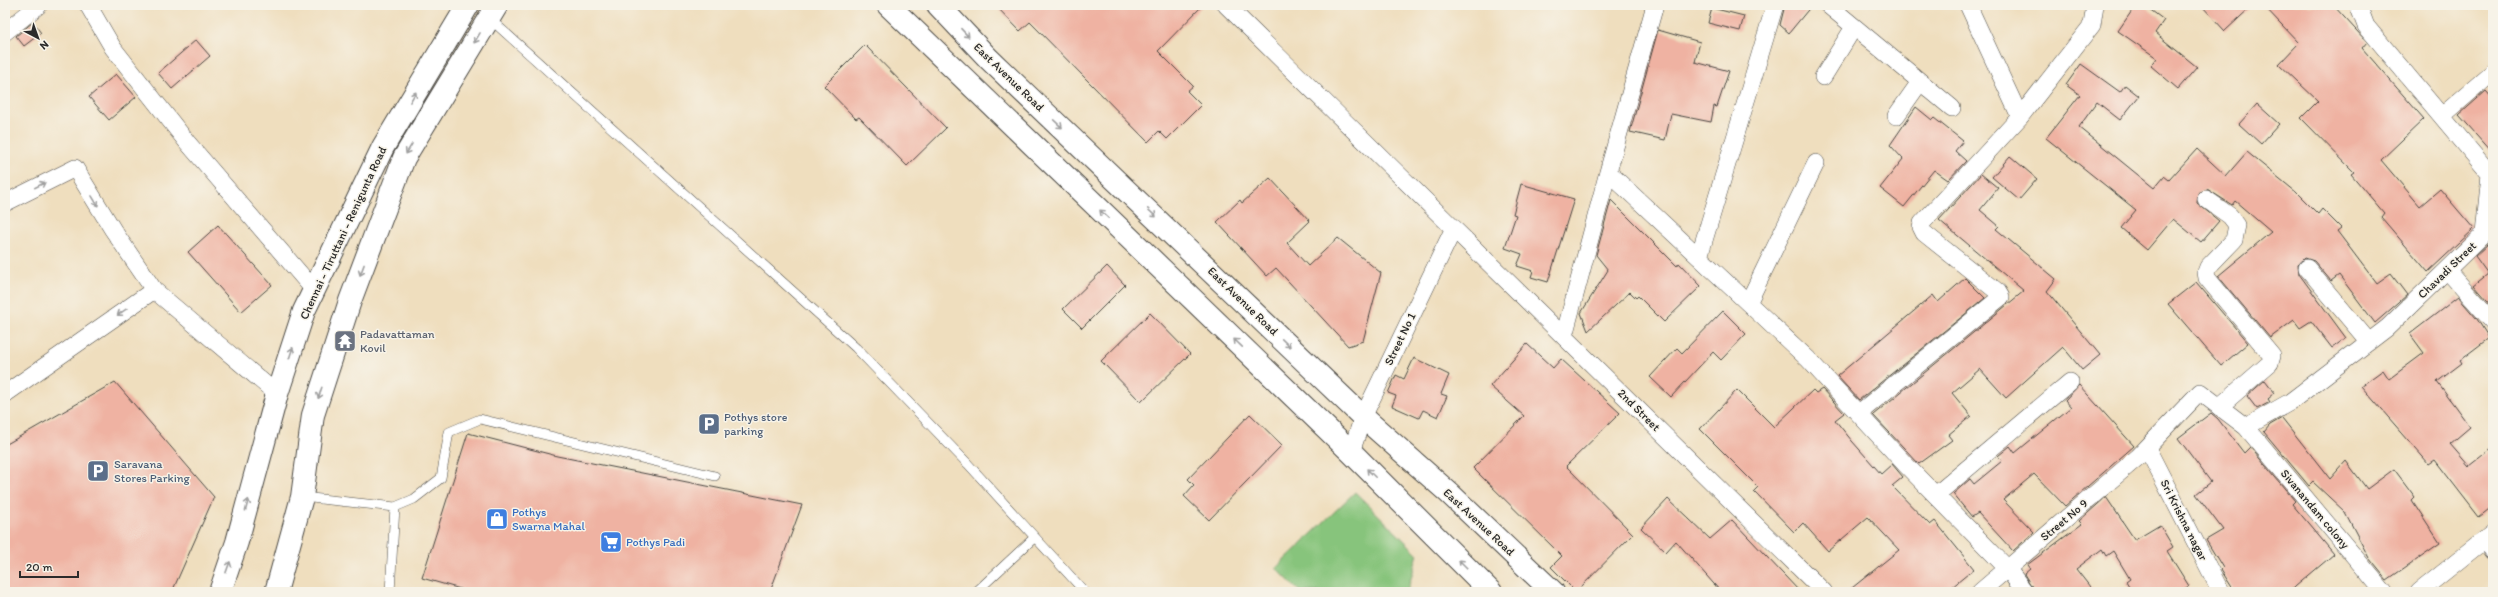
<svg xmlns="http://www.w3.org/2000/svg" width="2498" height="597" viewBox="0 0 2498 597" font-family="Itim,sans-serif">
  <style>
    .green { fill: #87c47b; stroke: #597853 }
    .building { fill: #efb2a2 }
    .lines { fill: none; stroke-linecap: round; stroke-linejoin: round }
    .service-casing { stroke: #484641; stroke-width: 10 }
    .minor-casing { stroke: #484641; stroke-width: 18 }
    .secondary-casing { stroke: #484641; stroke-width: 24 }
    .primary-casing { stroke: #484641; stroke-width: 24 }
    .service { stroke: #fff; stroke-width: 9 }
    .minor { stroke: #fff; stroke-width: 17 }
    .secondary { stroke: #fff; stroke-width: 22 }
    .primary { stroke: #fff; stroke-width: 22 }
    .oneway { stroke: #a0a0a0 }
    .labels { text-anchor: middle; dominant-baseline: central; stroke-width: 3; stroke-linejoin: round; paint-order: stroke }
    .street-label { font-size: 12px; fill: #2b2b2b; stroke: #f7f3e8 }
    .worship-label { font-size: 12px; fill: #5b616d; stroke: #f7f3e8; text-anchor: start }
    .service-label { font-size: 12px; fill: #4e5e75; stroke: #f7f3e8; text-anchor: start }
    .shop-label { font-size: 12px; fill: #366cbe; stroke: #f7f3e8; text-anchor: start }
  </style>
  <rect width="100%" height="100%" fill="#f7f3e8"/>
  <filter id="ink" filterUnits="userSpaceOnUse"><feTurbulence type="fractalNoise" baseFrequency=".025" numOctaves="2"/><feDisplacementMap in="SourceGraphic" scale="8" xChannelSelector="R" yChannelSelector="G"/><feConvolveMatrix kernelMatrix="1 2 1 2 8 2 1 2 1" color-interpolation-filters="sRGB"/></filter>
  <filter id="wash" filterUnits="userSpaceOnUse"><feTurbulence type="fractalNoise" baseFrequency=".012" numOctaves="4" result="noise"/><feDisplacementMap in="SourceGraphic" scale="16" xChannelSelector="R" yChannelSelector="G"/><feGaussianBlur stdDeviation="0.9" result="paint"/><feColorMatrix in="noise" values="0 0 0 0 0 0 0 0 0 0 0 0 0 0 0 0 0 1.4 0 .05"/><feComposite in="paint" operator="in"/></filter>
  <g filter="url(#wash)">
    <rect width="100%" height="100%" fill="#efdebe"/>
    <path class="green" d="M 1355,492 L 1418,554 L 1407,592 L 1300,592 L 1276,568 Z"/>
    <g id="blocks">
      <path class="building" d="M 995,5 L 1203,5 L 1158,51 L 1193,86 L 1187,91 L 1201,105 L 1167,139 L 1159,131 L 1148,142 L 1030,22 L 1020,31 Z
        M 1785,5 L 1812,5 L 1789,33 L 1780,25 Z
        M 2136,5 L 2144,5 L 2164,20 L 2155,33 L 2197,67 L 2178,89 L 2151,66 L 2157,58 L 2118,31 Z
        M 2201,5 L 2253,5 L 2225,31 Z
        M 2263,5 L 2333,5 L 2367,42 L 2362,48 L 2424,119 L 2381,160 L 2420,206 L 2440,189 L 2474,229 L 2428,272 L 2381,217 L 2384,213 L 2351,174 L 2354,172 L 2301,118 L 2318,101 L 2279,64 L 2299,43 Z
        M 1712,8 L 1744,16 L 1740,31 L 1708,23 Z
        M 33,22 L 41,33 L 24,46 L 16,36 Z
        M 1658,30 L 1700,42 L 1695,62 L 1729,71 L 1717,107 L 1714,106 L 1711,122 L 1671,114 L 1665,140 L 1630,132 Z
        M 196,40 L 210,56 L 172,89 L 158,73 Z
        M 865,45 L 946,128 L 907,166 L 859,117 L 856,119 L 824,86 Z
        M 2081,64 L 2120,92 L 2125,85 L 2139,96 L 2120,120 L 2097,102 L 2079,127 L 2154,188 L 2164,176 L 2169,180 L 2197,149 L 2226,176 L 2247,152 L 2296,192 L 2318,214 L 2322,209 L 2341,228 L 2337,231 L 2377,284 L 2391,274 L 2407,295 L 2375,323 L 2339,275 L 2331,281 L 2314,261 L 2305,258 L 2298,265 L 2299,274 L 2346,338 L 2332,348 L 2311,321 L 2300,328 L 2294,320 L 2270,338 L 2218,276 L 2271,232 L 2235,201 L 2232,205 L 2207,189 L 2198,193 L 2197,203 L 2219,221 L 2201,242 L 2173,219 L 2147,250 L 2121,228 L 2136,210 L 2046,138 L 2080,95 L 2066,85 Z
        M 116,74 L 136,97 L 109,120 L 89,97 Z
        M 2486,91 L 2493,99 L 2493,153 L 2459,115 Z
        M 2257,104 L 2279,124 L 2261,144 L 2239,124 Z
        M 1916,107 L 1932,120 L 1934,118 L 1963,141 L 1955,151 L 1966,161 L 1948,180 L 1934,170 L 1904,207 L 1880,188 L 1903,159 L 1890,145 Z
        M 2010,156 L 2037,179 L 2019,200 L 1992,177 Z
        M 1981,174 L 1998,188 L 1980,210 L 1999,226 L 1996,229 L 2056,279 L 2047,291 L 2100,355 L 2082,370 L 2063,347 L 2006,398 L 1980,369 L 1952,393 L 1971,416 L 1948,435 L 1952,440 L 1919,464 L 1873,415 L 2024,291 L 1939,220 Z
        M 1270,178 L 1310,221 L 1287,243 L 1308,266 L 1338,238 L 1381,273 L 1363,341 L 1348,346 L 1276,268 L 1267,276 L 1217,222 L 1240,200 L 1242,203 Z
        M 1521,184 L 1574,199 L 1548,282 L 1531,277 L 1533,271 L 1517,266 L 1522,254 L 1505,248 L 1516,215 L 1513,214 Z
        M 1611,200 L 1677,266 L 1679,263 L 1701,286 L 1664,322 L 1638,296 L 1636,298 L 1630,292 L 1588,331 L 1581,313 L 1608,270 L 1596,255 Z
        M 218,225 L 272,285 L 241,312 L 188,252 Z
        M 2488,244 L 2493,250 L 2493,307 L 2474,285 L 2488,274 L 2475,256 Z
        M 1107,266 L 1125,285 L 1082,328 L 1063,309 Z
        M 1965,278 L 1985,298 L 1859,400 L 1837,376 L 1933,295 L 1938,302 Z
        M 2196,282 L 2248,343 L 2221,366 L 2168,304 Z
        M 2458,297 L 2477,319 L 2489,338 L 2460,360 L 2462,363 L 2437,382 L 2470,427 L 2450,444 L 2469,466 L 2493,447 L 2493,506 L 2479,517 L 2435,460 L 2429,464 L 2361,386 L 2383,370 L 2389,379 L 2424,353 L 2410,334 Z
        M 1723,311 L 1746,334 L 1721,360 L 1713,352 L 1671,397 L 1650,377 L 1677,348 L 1682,353 Z
        M 1150,313 L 1190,354 L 1141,402 L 1101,361 Z
        M 1527,344 L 1553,368 L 1561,359 L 1620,413 L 1566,466 L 1633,534 L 1576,592 L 1551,567 L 1562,556 L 1473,468 L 1524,416 L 1490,386 Z
        M 1414,358 L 1449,375 L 1441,394 L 1447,396 L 1438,417 L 1423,410 L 1419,418 L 1392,406 L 1396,396 L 1388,393 L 1396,375 L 1404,379 Z
        M 2265,380 L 2275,393 L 2268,399 L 2270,402 L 2257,409 L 2247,396 Z
        M 115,382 L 214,497 L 172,592 L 5,592 L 5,445 Z
        M 2079,385 L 2134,446 L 2065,506 L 2034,474 L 2003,500 L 2034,532 L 2013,551 L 1978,513 L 1972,517 L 1953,494 L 1970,479 L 1974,484 L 2002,461 L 1998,456 L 2010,446 L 2015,453 L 2071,407 L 2065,400 Z
        M 1822,389 L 1844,413 L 1835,420 L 1852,441 L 1881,474 L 1892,464 L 1903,477 L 1892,486 L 1930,525 L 1935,521 L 1974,569 L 1946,592 L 1847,592 L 1899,550 L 1868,517 L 1828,551 L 1803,523 L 1794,532 L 1754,491 L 1758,487 L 1700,429 L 1737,390 L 1774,427 L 1813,390 L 1816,393 Z
        M 2211,413 L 2218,419 L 2244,453 L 2250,447 L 2295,501 L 2292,504 L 2334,554 L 2289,592 L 2235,592 L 2221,570 L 2223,568 L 2206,540 L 2223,530 L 2196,494 L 2211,482 L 2178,438 Z
        M 1250,414 L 1282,445 L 1209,520 L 1184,496 L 1194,485 L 1188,479 Z
        M 2282,418 L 2330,479 L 2346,461 L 2367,489 L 2394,469 L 2415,497 L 2412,500 L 2440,543 L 2387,580 L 2369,558 L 2345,512 L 2313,482 L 2309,486 L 2264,432 L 2270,425 Z
        M 468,433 L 557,456 L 802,505 L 770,592 L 471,592 L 422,578 Z
        M 2106,497 L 2135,540 L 2160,525 L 2173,547 L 2167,551 L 2189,586 L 2179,592 L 2132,592 L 2126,582 L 2130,579 L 2113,551 L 2106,556 L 2102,549 L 2076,569 L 2094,592 L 2035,592 L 2024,574 L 2030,569 L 2027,565 L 2082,524 L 2079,521 Z
        M 1668,499 L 1710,539 L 1732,520 L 1800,592 L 1721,592 L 1676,541 L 1666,552 L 1641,528 Z"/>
    </g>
  </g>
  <g filter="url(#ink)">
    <use href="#blocks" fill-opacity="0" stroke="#484641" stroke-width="1"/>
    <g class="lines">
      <g class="service-casing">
        <path id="service" d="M 489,18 L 856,348 L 968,464 L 1085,592
          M 302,497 L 395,507 L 414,499 L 441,478 L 449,432 L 480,419 L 715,476
          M 390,592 L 395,507
          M 976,592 L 1035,537"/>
      </g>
      <g class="minor-casing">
        <path id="minor" d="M 88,5 L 113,48 L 187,142 L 314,290
          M 1226,5 L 1824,592
          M 1828,5 L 1952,108
          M 5,32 L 39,5
          M 1823,77 L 1854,27
          M 1896,116 L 1920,82
          M 2442,116 L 2493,72
          M 2020,117 L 2092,25 L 2095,5
          M 1608,172 L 1655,5
          M 2206,199 L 2230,216 L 2237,225 L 2234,240 L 2208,267 L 2206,272 L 2207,278 L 2272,356 L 2270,363 L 2219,407
          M 5,203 L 75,168 L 113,230 L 154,290 L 277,394
          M 1699,257 L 1775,5
          M 2307,268 L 2369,342
          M 2447,270 L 2493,322
          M 1748,303 L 1816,163
          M 1564,336 L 1608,172 L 1808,359 L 1905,464 L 2007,568 L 2025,592
          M 5,394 L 154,290
          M 1859,413 L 2001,297 L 1998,292 L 1924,233 L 1921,227 L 1922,223 L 2020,117 L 1968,5
          M 2246,427 L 2290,402 L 2387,328 L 2484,234 L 2490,174 L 2366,26 L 2358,5
          M 2147,448 L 2221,592
          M 1351,452 L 1363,417 L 1454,228
          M 1937,494 L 2070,382
          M 2484,540 L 2493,552
          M 1980,592 L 2138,457 L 2200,392 L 2246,427 L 2384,592
          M 2419,592 L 2493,533"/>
      </g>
      <g class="secondary-casing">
        <path id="secondary" d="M 888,5 L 1351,452 L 1491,592
          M 938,5 L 989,59 L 1363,417 L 1449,493 L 1553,592"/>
      </g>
      <g class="primary-casing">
        <path id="primary" d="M 220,592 L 237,542 L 277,394 L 304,311 L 383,147 L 468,5
          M 276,592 L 302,497 L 313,415 L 350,301 L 404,158 L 497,5"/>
      </g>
      <use href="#service" class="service"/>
      <use href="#minor" class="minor"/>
      <use href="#secondary" class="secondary"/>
      <use href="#primary" class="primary"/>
    </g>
    <defs><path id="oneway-shaft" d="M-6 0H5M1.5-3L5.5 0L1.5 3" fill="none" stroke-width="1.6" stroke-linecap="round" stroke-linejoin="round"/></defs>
    <g class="oneway">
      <use href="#oneway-shaft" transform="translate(965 33) rotate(47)"/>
      <use href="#oneway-shaft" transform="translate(477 38) rotate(121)"/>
      <use href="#oneway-shaft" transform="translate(413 97) rotate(-59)"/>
      <use href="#oneway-shaft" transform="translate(1058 124) rotate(43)"/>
      <use href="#oneway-shaft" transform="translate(409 149) rotate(121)"/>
      <use href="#oneway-shaft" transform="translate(40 185) rotate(-27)"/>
      <use href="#oneway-shaft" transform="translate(95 201) rotate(59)"/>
      <use href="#oneway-shaft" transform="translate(1152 213) rotate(44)"/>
      <use href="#oneway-shaft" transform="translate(1104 214) rotate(-136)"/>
      <use href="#oneway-shaft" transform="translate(362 270) rotate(111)"/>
      <use href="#oneway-shaft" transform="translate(122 312) rotate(145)"/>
      <use href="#oneway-shaft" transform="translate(1238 343) rotate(-136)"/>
      <use href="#oneway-shaft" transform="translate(1286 343) rotate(44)"/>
      <use href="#oneway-shaft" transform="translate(291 353) rotate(-72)"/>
      <use href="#oneway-shaft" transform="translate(320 393) rotate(108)"/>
      <use href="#oneway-shaft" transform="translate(1371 473) rotate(-135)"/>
      <use href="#oneway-shaft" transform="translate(247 505) rotate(-75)"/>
      <use href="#oneway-shaft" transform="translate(1463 564) rotate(-135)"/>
      <use href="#oneway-shaft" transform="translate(228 567) rotate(-70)"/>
    </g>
  </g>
  <defs>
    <g id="temple-square" transform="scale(1.15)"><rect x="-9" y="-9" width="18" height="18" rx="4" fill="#6b7280" stroke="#f7f3e8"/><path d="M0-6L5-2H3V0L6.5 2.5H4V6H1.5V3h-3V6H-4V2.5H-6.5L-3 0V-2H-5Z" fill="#fff"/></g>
    <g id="parking-square" transform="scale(1.15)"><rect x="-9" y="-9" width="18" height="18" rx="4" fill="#5c6f8a" stroke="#f7f3e8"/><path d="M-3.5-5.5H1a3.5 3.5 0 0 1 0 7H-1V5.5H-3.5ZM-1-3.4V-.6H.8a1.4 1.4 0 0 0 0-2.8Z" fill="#fff"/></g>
    <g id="shop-square" transform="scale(1.15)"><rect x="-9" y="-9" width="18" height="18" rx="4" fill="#3f7fe0" stroke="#f7f3e8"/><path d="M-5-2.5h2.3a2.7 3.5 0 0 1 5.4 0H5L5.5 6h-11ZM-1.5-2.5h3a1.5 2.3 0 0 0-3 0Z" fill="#fff"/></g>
    <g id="supermarket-square" transform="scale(1.15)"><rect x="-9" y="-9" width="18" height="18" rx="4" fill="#3f7fe0" stroke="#f7f3e8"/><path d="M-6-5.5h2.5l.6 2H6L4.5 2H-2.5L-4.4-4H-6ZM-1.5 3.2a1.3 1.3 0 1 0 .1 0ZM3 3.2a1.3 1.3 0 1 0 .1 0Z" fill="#fff"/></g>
  </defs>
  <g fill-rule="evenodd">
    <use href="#temple-square" x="345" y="341"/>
    <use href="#parking-square" x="709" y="424"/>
    <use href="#parking-square" x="98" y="471"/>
    <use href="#shop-square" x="497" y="519"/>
    <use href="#supermarket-square" x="611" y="542"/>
  </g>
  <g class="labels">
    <g class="street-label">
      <text transform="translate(1009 77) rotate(44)">East Avenue Road</text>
      <text transform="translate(343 233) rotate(-65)">Chennai - Tiruttani - Renigunta Road</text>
      <text transform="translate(2447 270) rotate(-44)">Chavadi Street</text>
      <text transform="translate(1243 301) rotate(44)">East Avenue Road</text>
      <text transform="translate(1400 339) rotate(-64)">Street No 1</text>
      <text transform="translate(1639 410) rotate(45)">2nd Street</text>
      <text transform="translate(2315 509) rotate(50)">Sivanandam colony</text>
      <text transform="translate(2064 520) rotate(-40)">Street No 9</text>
      <text transform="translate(2184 520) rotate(63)">Sri Krishna nagar</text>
      <text transform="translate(1479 522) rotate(43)">East Avenue Road</text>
    </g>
    <g class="worship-label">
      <text x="360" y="334">Padavattaman<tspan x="360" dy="14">Kovil</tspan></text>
    </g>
    <g class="service-label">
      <text x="724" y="417">Pothys store<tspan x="724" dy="14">parking</tspan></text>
      <text x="114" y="464">Saravana<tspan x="114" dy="14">Stores Parking</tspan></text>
    </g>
    <g class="shop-label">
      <text x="512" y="512">Pothys<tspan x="512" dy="14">Swarna Mahal</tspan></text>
      <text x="626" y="542">Pothys Padi</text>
    </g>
  </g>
  <rect width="2498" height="597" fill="none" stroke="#f7f3e8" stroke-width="20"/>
  <g transform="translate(38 38) rotate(139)" stroke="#f7f3e8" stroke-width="3" paint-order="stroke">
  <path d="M0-3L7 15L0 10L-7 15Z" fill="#2b2b2b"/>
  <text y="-6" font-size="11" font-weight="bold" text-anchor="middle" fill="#2b2b2b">N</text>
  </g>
  <path d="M20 571v6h58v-6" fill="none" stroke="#2b2b2b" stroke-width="2"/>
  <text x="26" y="571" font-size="12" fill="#2b2b2b" stroke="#f7f3e8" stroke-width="3" paint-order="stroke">20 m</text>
</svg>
